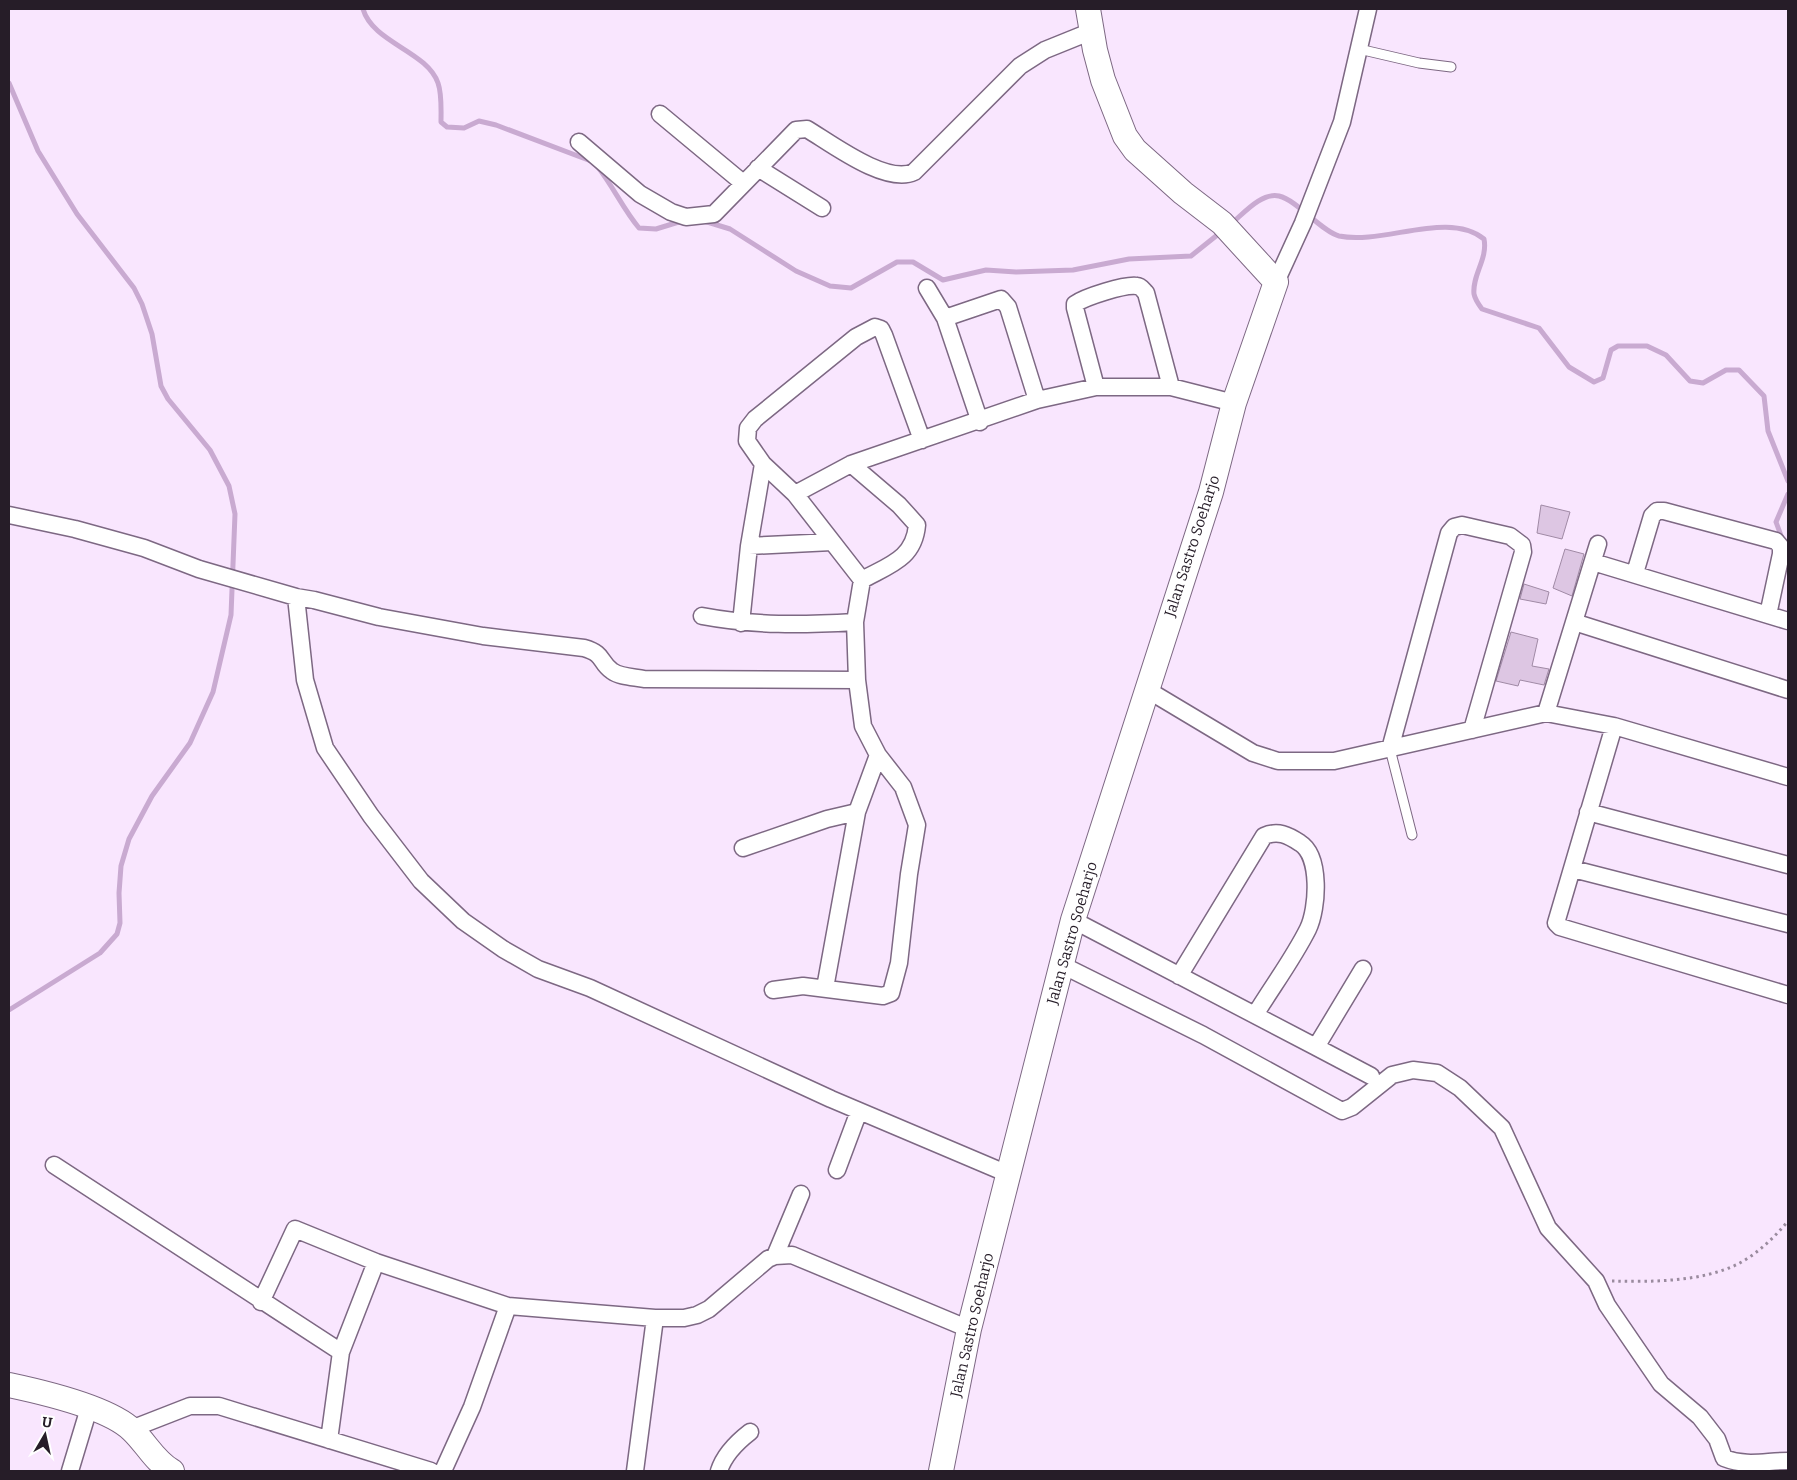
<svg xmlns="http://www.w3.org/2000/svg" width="1797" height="1480" viewBox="0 0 1797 1480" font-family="Bitter,serif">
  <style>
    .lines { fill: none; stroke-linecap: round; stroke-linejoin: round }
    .stream { stroke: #c9aad1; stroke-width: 5 }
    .building { fill: #ddc6e3; stroke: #a08aa5 }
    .lane-casing { stroke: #7d6883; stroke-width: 11 }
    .street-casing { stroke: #7d6883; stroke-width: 19 }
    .secondary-casing { stroke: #7d6883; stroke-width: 26 }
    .path { stroke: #9a8b9e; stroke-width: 3; stroke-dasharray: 2.5 4; stroke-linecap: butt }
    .lane { stroke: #fff; stroke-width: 9 }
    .street { stroke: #fff; stroke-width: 16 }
    .secondary { stroke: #fff; stroke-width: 24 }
    .labels { text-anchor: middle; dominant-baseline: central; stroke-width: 5; stroke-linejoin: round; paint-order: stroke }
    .street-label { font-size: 15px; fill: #261d28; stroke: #fff }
  </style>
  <rect width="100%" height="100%" fill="#f9e6fe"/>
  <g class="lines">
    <path class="stream" d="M 363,9 C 373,43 427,51 438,83 C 442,94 441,110 441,122 L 447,127 L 464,128 L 479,121 L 496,125 L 591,161
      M 9,83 L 38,151 L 77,214 L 134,288 L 142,304 L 152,334 L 161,386 L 168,399 L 210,450 L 229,486 L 235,514 L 231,615 L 213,692 L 190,743 L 152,796 L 129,839 L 121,866 L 119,893 L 120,923 L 117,934 L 100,953 L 9,1010
      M 597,166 C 613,186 623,209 639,228 L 656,229 L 682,221
      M 704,221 L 730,229 L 796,271 L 830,286 L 851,288 L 897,262 L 913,262 L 943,280 L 986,270 L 1016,272 L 1073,270 L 1129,259 L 1191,256 L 1221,232
      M 1232,223 C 1244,213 1262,192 1279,196 C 1297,200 1322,232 1339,236 C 1384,245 1448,210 1484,239 C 1488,259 1472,275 1474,294 C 1475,299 1479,305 1482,309 L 1539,328 L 1569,367 L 1594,382 L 1603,378 L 1611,350 L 1618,346 L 1647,346 L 1666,355 L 1690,381 L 1703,383 L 1726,370 L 1739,370 L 1764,396 L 1768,431 L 1788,481
      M 1788,494 L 1776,522 L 1783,541 L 1788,544"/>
  </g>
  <path class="building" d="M 1541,505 L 1570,512 L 1562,539 L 1537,533 Z
    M 1565,549 L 1584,554 L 1572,596 L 1553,588 Z
    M 1524,584 L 1549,592 L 1546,604 L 1520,599 Z
    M 1511,632 L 1538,639 L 1532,666 L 1549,669 L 1544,685 L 1520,680 L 1518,686 L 1496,681 Z"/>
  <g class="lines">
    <g class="lane-casing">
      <path id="lane" d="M 1359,49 L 1419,63 L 1451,67
        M 1390,749 L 1412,835"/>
    </g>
    <g class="street-casing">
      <path id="street" d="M 660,114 L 743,183
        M 579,142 L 640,194 L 671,212 L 686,217 L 714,214 L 796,130 L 807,129 C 832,144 886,185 914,172 L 1020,66 L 1045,50 L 1092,31
        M 758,168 L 822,208
        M 1276,282 L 1303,223 L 1342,122 L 1368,9
        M 927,288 L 945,318 L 980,422
        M 945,318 L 1001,299 L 1008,307 L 1037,400
        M 1096,387 L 1075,308 L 1075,304 C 1085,297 1125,284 1137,286 C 1141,286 1143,290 1146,293 L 1171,387
        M 851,464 L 899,505 L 917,525 C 914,559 889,565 862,580
        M 795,494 L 851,464 L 1037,400 L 1096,387 L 1171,387 L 1234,403
        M 9,515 L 75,529 L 144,548 L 199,569 L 296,597 L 314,600 L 379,617 L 483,636 L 584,648 C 605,654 599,662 612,671 C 620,677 634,677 644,679 L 857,680
        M 749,546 L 832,542
        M 1593,562 L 1788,621
        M 1635,573 L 1652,516 L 1657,511 L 1664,511 L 1776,541 L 1781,547 L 1781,554 L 1768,615
        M 296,597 L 305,680 L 325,748 L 371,816 L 421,881 L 463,921 L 503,949 L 538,969 L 590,988 L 831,1099 L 1008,1174
        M 702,616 C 755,626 802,625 855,622
        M 1574,622 L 1788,690
        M 741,623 L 749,546 L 763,464
        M 1146,689 L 1253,753 L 1278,761 L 1334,761 L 1546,713 L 1614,726 L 1788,777
        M 1546,713 L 1598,544
        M 1614,726 L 1556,923 L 1560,927 L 1788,995
        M 1390,749 L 1449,533 L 1454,527 L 1462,525 L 1510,536 L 1522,545 L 1523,552 L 1472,730
        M 1588,812 L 1788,865
        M 743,848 L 827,819 L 857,812 L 878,755
        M 1573,869 L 1788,924
        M 1073,920 L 1316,1047 L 1363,969
        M 1062,965 L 1203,1035 L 1342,1111 L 1352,1107 L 1392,1075 L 1413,1070 L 1437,1073 L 1460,1088 L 1502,1128 L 1548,1228 L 1596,1281 L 1607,1305 L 1661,1384 L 1700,1417 L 1717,1439 L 1724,1458 C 1747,1467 1765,1461 1788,1461
        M 1179,976 L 1264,836 C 1278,830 1288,835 1300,843 C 1321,856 1318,908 1308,929 C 1293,959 1272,987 1255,1015
        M 825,988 L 857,812
        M 773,990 L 803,986 L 883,996 L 891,993 L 899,963 L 909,874 L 917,825 L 903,787 L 878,755 L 863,726 L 857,680 L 855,622 L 862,580 L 795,494 L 763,464 L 747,441 L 748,428 L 755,419 L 856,337 L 875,327 L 881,329 L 884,335 L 922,440
        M 1316,1047 L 1371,1076
        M 54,1165 L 341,1352 L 376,1262 L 508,1306 L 655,1318 L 635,1471
        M 837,1170 L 859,1111
        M 775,1256 L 801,1194
        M 261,1302 L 295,1229 L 376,1262
        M 655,1318 L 684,1318 L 697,1315 L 709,1309 L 768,1259 L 775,1256 L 792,1255 L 969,1329
        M 131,1429 L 190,1406 L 219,1406 L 431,1471
        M 329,1440 L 341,1352
        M 70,1471 L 89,1408
        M 443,1471 L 472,1407 L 508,1306
        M 719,1471 C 724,1455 737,1442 750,1432"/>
    </g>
    <g class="secondary-casing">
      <path id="secondary" d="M 9,1385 C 42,1392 108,1407 132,1430 C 146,1443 155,1462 172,1471
        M 941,1471 L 969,1329 L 1073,920 L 1211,492 L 1234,403 L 1276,282 L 1222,223 L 1183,193 L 1135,150 L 1125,136 L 1103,80 L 1095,50 L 1088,9"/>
    </g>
    <path class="path" d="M 1612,1281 C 1652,1282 1701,1282 1738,1264 C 1757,1254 1774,1238 1788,1221"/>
    <use href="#lane" class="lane"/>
    <use href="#street" class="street"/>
    <use href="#secondary" class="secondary"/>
  </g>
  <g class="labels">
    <g class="street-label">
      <text transform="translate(1192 546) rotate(-72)">Jalan Sastro Soeharjo</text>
      <text transform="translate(1072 933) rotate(-74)">Jalan Sastro Soeharjo</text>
      <text transform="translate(972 1325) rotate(-77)">Jalan Sastro Soeharjo</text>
    </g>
  </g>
  <rect width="1797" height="1480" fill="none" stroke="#261d28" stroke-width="20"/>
  <g transform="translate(45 1435) rotate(9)" stroke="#ffffff" stroke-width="4" paint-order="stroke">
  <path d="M0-4L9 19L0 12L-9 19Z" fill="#261d28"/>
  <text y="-8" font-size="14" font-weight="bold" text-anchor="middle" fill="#261d28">U</text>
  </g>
</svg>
